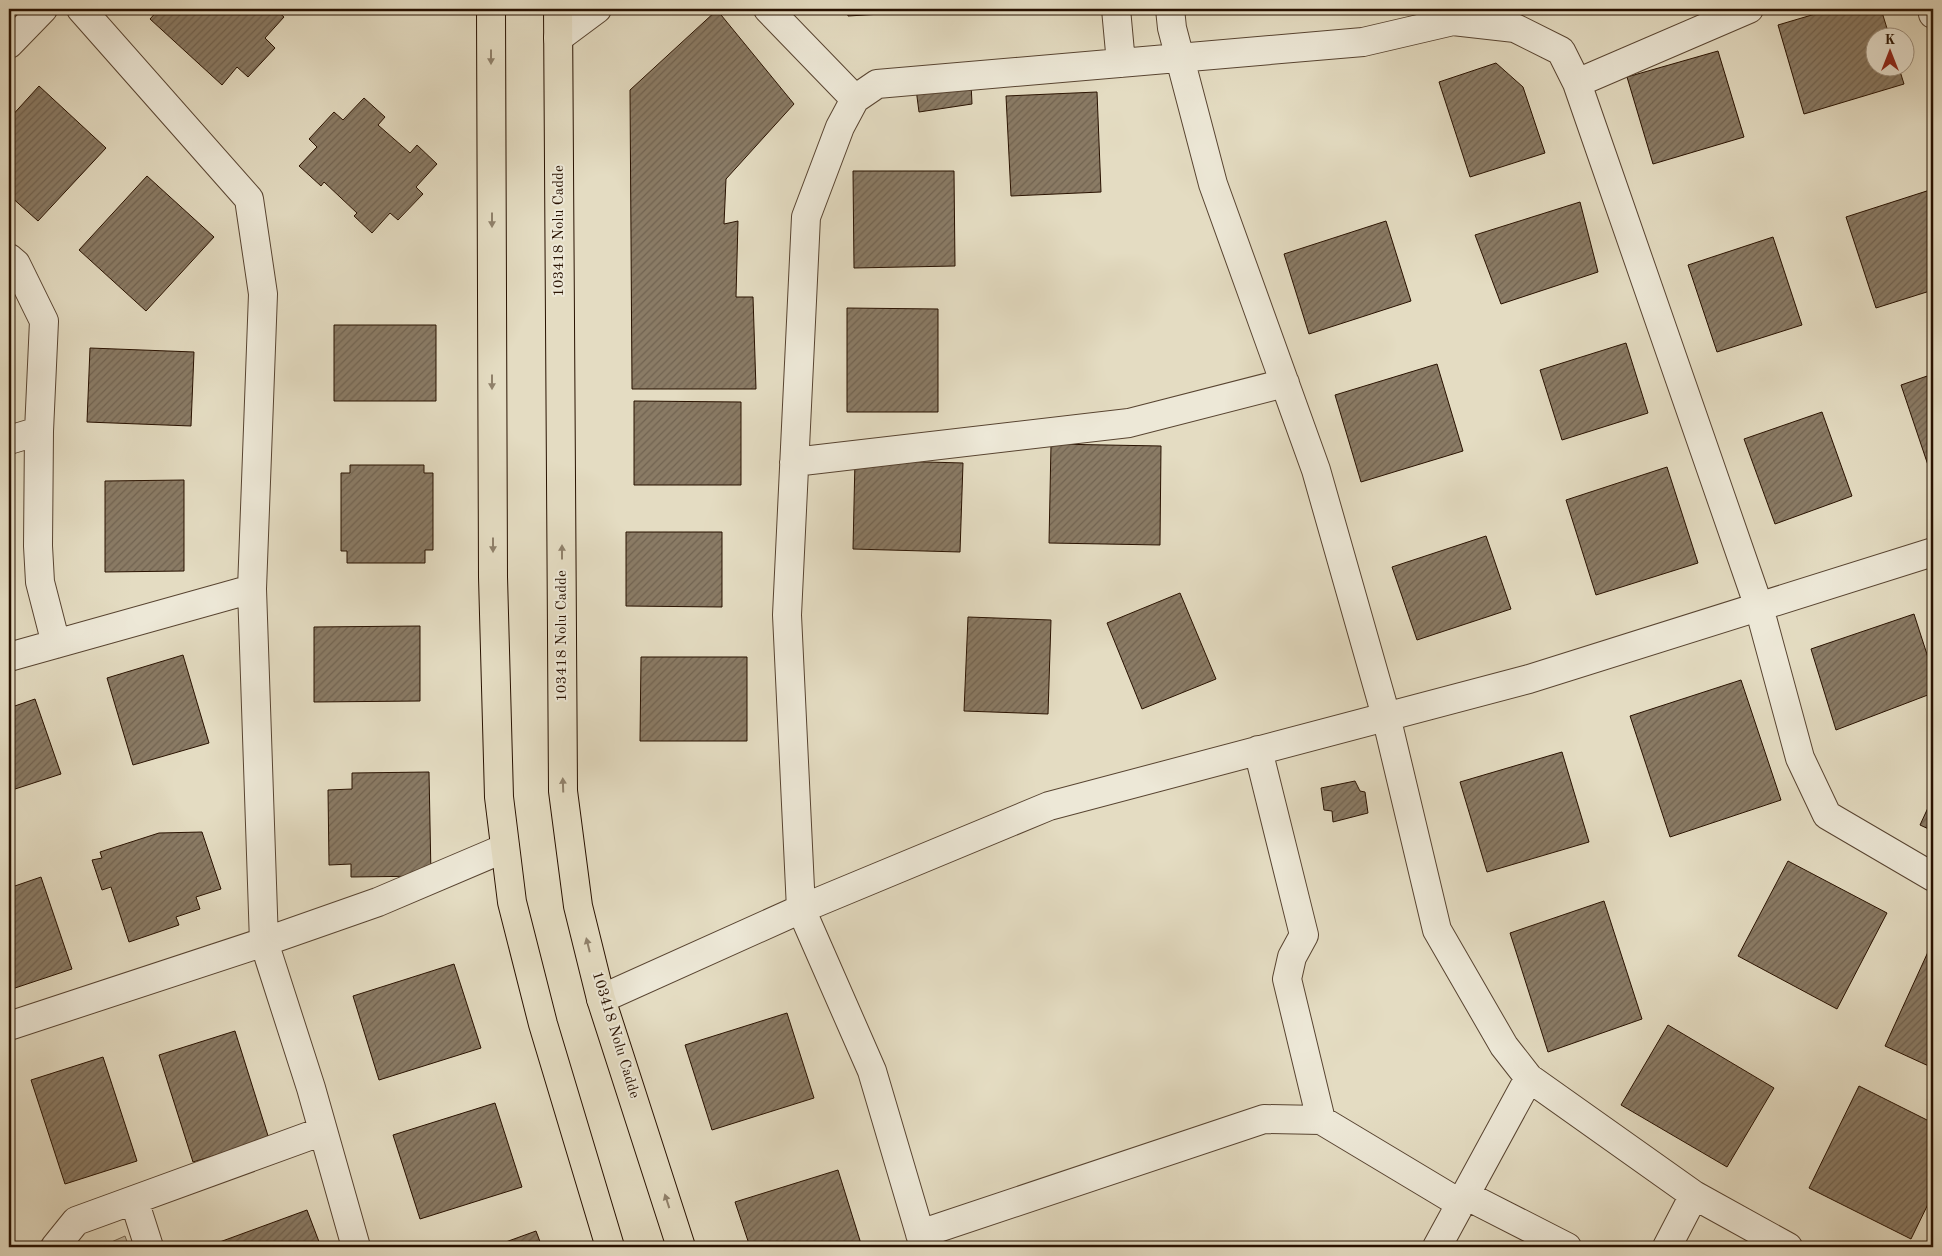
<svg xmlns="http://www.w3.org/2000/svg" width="1942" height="1256" viewBox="0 0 1942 1256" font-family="'Old Standard TT',serif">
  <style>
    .green { fill: #c4baa1; stroke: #766651 }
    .building { fill: url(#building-hatch); stroke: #291201 }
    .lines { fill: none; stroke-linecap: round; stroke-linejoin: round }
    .minor-casing { stroke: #584431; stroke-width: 30 }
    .major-casing { stroke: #291201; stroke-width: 30 }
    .minor { stroke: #ede8d7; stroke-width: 28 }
    .major { stroke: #e4dcc2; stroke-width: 28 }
    .oneway { fill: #90816b }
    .labels { text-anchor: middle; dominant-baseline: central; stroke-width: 4; stroke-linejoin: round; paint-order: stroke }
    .street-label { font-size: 15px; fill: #291201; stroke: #ede8d7 }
  </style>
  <defs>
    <pattern id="building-hatch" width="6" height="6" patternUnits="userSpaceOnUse" patternTransform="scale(1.25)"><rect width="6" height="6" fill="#8a7b65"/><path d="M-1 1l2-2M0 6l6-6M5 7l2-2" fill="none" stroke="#716351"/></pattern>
  </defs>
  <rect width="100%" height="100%" fill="#e4dcc2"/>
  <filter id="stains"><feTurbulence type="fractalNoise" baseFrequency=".004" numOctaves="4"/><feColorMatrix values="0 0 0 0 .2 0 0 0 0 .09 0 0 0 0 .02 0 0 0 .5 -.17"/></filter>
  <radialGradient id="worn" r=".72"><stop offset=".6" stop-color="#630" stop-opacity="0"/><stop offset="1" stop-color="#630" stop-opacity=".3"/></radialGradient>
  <path class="green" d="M 125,1236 L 129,1247 L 100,1247 Z"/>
  <path class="building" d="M 159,9 L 275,9 L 284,17 L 265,38 L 275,48 L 248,77 L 237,67 L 222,85 L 150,19 Z
    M 847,9 L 949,9 L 949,10 L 848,16 Z
    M 1832,9 L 1881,9 L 1890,38 L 1874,38 L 1874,68 L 1899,68 L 1904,84 L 1804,114 L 1778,25 Z
    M 717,10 L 794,104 L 726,179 L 724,224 L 738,221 L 736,297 L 753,297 L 756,389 L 632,389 L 630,90 Z
    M 1718,51 L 1744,137 L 1653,164 L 1627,77 Z
    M 1496,63 L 1523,87 L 1545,153 L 1470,177 L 1439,82 Z
    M 971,83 L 972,104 L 919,112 L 916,89 Z
    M 39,86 L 106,148 L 38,221 L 9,195 L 9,119 Z
    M 1097,92 L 1101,192 L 1011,196 L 1006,96 Z
    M 364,98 L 385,117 L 378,125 L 410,153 L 417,145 L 437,164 L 416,187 L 423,194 L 398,220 L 390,213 L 372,233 L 354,216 L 357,213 L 324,182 L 321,186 L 299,166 L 317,147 L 309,139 L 334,112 L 343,120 Z
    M 853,171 L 954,171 L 955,266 L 854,268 Z
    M 147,176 L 214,237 L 146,311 L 79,250 Z
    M 1933,189 L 1933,290 L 1876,308 L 1846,217 Z
    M 1580,202 L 1598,272 L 1501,304 L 1475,235 Z
    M 1386,221 L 1411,301 L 1309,334 L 1284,254 Z
    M 1773,237 L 1802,325 L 1717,352 L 1688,265 Z
    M 847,308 L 938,309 L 938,412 L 847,412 Z
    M 334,325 L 436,325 L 436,401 L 334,401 Z
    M 1626,343 L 1648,413 L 1562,440 L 1540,370 Z
    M 90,348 L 194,352 L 191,426 L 87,422 Z
    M 1437,364 L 1463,451 L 1361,482 L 1335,395 Z
    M 1933,374 L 1933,476 L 1932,477 L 1901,385 Z
    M 634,401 L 741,402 L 741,485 L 634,485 Z
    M 1822,412 L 1852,496 L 1775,524 L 1744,439 Z
    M 1051,444 L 1161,446 L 1160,545 L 1049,543 Z
    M 855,460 L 963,463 L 960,552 L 853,549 Z
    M 350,465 L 424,465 L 424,473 L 433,473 L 433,550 L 425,550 L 425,563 L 347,563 L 347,551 L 341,551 L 341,473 L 350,473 Z
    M 1667,467 L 1698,563 L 1596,595 L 1566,500 Z
    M 184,480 L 184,571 L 105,572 L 105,481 Z
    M 626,532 L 722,532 L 722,607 L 626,606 Z
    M 1486,536 L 1511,609 L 1417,640 L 1392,567 Z
    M 1180,593 L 1216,679 L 1142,709 L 1107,623 Z
    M 1914,614 L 1933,673 L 1933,693 L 1836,730 L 1811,649 Z
    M 968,617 L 1051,620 L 1048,714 L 964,711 Z
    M 420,626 L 420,701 L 314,702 L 314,627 Z
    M 183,655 L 209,743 L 133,765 L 107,678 Z
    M 641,657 L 747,657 L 747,741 L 640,741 Z
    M 1741,680 L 1781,800 L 1670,837 L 1630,716 Z
    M 35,699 L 61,774 L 9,791 L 9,708 Z
    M 1562,752 L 1589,842 L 1487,872 L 1460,782 Z
    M 429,772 L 431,876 L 351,877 L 351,864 L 329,865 L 328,790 L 352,789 L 352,773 Z
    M 1355,781 L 1360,791 L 1365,792 L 1368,813 L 1333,822 L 1332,811 L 1324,810 L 1321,788 Z
    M 1933,797 L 1933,831 L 1920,825 Z
    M 202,832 L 221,889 L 196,897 L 200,909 L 176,917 L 179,925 L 129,942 L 111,887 L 102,890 L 92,860 L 102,858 L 100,852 L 159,833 Z
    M 1788,861 L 1887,913 L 1837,1009 L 1738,956 Z
    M 41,877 L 72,969 L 9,990 L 9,888 Z
    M 1604,901 L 1642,1019 L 1548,1052 L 1510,933 Z
    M 1933,941 L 1933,1068 L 1885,1046 Z
    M 454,964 L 481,1048 L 379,1080 L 353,996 Z
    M 787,1013 L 814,1098 L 712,1130 L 685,1045 Z
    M 1668,1025 L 1774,1088 L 1727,1167 L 1621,1105 Z
    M 235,1031 L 269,1139 L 193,1162 L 159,1055 Z
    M 103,1057 L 137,1161 L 65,1184 L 31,1080 Z
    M 1859,1086 L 1933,1123 L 1933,1194 L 1911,1239 L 1809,1188 Z
    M 495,1103 L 522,1187 L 420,1219 L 393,1135 Z
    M 838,1170 L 862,1247 L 750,1247 L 735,1202 Z
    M 9,1191 L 13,1192 L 9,1210 Z
    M 307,1210 L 321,1247 L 206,1247 Z
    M 536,1231 L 542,1247 L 492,1247 Z"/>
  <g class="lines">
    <g class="minor-casing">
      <path id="minor" d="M 81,9 L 249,199 L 263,294 L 252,589 L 264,942 L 311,1088 L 356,1247
        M 768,9 L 855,99
        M 1116,9 L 1121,63
        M 1170,9 L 1172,28 L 1213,184 L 1316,470 L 1386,716 L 1437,930 L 1504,1046 L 1529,1078 L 1694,1195 L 1788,1247
        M 1932,9 L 1933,14
        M 558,38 L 597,9
        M 9,44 L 43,9
        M 1577,83 L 1749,9
        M 9,258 L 16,264 L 44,321 L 39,431 L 38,546 L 40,582 L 56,644
        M 9,440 L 39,431
        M 794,462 L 1129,423 L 1285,383
        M 9,657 L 252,589
        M 1258,750 L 1304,935 L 1292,957 L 1287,979 L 1321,1120
        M 601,999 L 801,909 L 1049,806 L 1529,679 L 1933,552
        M 9,1026 L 264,942 L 378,902 L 505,848
        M 1465,1195 L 1567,1247
        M 134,1200 L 149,1247
        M 920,1234 L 1264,1119 L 1321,1120 L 1461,1204
        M 55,1247 L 76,1221 L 323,1131
        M 924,1247 L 872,1071 L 801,909 L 787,615 L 806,217 L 840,127 L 855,99 L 877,84 L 1363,42 L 1453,21 L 1515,28 L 1561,51 L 1577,83 L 1759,607 L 1800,758 L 1827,815 L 1933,877
        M 1437,1247 L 1529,1078
        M 1667,1247 L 1694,1195"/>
    </g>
    <g class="major-casing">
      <path id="major" d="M 491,9 L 493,577 L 499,797 L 512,902 L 543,1024 L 610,1247
        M 558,9 L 563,791 L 578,906 L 601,999 L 681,1247"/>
    </g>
    <use href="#minor" class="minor"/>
    <use href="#major" class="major"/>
  </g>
  <defs><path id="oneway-solid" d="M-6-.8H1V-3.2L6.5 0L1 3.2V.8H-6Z" transform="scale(1.25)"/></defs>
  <g class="oneway">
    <use href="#oneway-solid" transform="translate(491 57) rotate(90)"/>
    <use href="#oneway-solid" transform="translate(492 220) rotate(90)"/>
    <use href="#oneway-solid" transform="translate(492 382) rotate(90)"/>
    <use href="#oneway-solid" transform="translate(493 545) rotate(90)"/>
    <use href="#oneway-solid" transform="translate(562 552) rotate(-90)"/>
    <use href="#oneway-solid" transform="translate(563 785) rotate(-92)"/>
    <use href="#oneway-solid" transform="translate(588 945) rotate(-104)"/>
    <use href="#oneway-solid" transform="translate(667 1201) rotate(-108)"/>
  </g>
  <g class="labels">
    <g class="street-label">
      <text transform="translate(559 231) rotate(-90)">103418 Nolu Cadde</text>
      <text transform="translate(562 636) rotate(-90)">103418 Nolu Cadde</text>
      <text transform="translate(615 1035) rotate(73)">103418 Nolu Cadde</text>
    </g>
  </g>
  <rect width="1942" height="1256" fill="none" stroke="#e4dcc2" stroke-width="30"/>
  <rect x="10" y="10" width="1922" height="1236" fill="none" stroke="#291201" stroke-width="2.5"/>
  <rect x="15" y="15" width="1912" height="1226" fill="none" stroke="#291201"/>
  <g transform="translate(1890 52)"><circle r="24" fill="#ede8d7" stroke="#9f9281"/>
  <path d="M0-4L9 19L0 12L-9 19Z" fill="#8f2418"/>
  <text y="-8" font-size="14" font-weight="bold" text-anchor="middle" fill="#291201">K</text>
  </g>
  <rect width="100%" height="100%" filter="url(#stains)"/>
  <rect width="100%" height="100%" fill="url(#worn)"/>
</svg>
